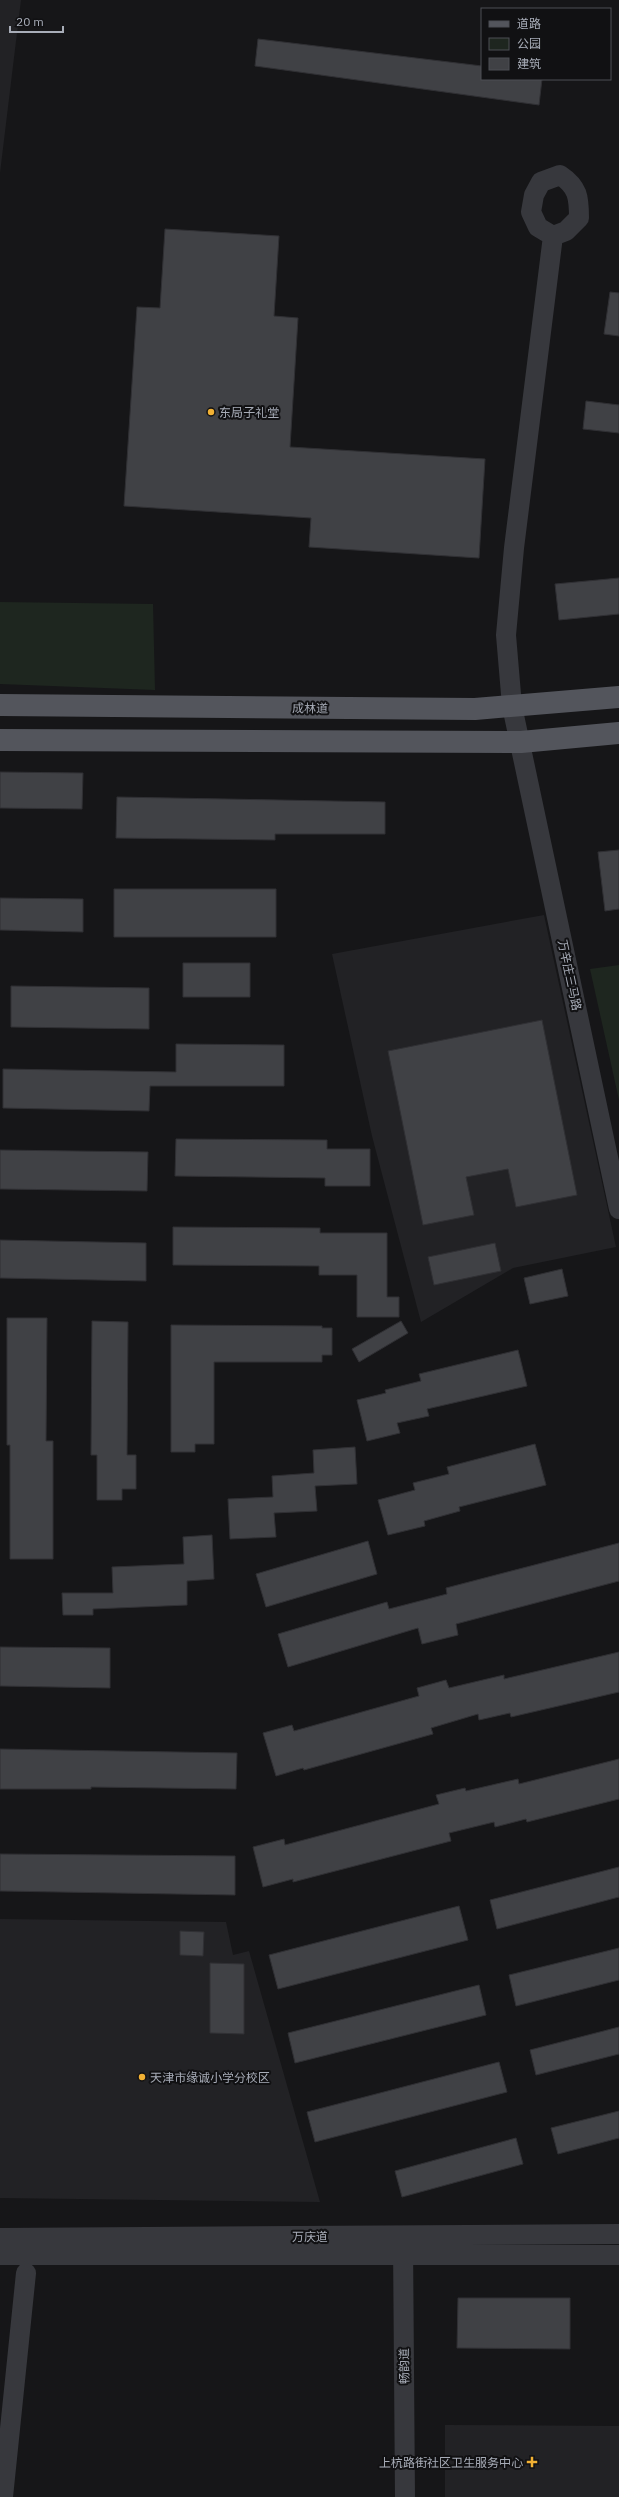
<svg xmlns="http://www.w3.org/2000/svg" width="619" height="2497" viewBox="0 0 619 2497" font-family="'IBM Plex Sans','Noto Sans SC',sans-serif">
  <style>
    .built { fill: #222225 }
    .green { fill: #1e261f }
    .building { fill: #404145; stroke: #303034 }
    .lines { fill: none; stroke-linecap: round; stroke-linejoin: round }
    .minor { stroke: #37383d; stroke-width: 20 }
    .major { stroke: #53555c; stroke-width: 22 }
    .poi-dot { fill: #f2b134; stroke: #111113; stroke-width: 1.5 }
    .labels { text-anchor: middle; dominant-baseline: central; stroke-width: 4; stroke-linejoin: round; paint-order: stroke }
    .poi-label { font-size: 12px; fill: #a8adb8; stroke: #111113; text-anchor: start }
    .street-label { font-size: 12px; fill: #a8adb8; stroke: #111113 }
  </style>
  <rect width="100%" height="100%" fill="#161618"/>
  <path class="built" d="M 0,0 L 21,0 L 0,173 Z
    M 544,915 L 616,1247 L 513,1268 L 421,1322 L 372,1136 L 332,954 Z
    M 0,1919 L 226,1922 L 233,1955 L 249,1951 L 320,2202 L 0,2198 Z
    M 445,2425 L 619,2426 L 619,2497 L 445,2497 Z"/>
  <path class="green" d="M 0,602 L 153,604 L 155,690 L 0,684 Z
    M 619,965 L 619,1100 L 590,969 Z"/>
  <path class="building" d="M 258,39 L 482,66 L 482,79 L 542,79 L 539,105 L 255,66 Z
    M 165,229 L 279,236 L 274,316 L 298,318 L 290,447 L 485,459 L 479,558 L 309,547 L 311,518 L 124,506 L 137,307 L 160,308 Z
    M 610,292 L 619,293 L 619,336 L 604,334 Z
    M 586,401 L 619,405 L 619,433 L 583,429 Z
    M 619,578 L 619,614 L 559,620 L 555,584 Z
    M 0,772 L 83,773 L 82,809 L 0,808 Z
    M 117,797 L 385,802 L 385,834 L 275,834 L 275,840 L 116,838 Z
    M 619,850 L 619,909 L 605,911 L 598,852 Z
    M 114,889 L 276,889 L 276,937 L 114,937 Z
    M 0,898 L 83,899 L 83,932 L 0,930 Z
    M 183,963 L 250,963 L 250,997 L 183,997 Z
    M 11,986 L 149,988 L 149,1029 L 11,1027 Z
    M 542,1020 L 577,1195 L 516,1207 L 508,1169 L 466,1177 L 474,1215 L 423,1225 L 388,1051 Z
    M 176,1044 L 284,1045 L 284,1086 L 150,1086 L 149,1111 L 3,1108 L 3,1069 L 176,1072 Z
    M 176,1139 L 327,1140 L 327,1149 L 370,1149 L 370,1186 L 325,1186 L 325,1178 L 175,1176 Z
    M 0,1150 L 148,1152 L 147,1191 L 0,1189 Z
    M 173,1227 L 320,1228 L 320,1233 L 387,1233 L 387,1297 L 399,1297 L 399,1317 L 357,1317 L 357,1275 L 319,1275 L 319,1266 L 173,1265 Z
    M 0,1240 L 146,1243 L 146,1281 L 0,1278 Z
    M 495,1243 L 501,1271 L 434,1285 L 428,1257 Z
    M 562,1269 L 568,1296 L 530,1304 L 524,1278 Z
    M 7,1318 L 47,1318 L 46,1441 L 53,1441 L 53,1559 L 10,1559 L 10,1445 L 7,1445 Z
    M 92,1321 L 128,1322 L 127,1455 L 136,1455 L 136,1489 L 122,1489 L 122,1500 L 97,1500 L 97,1455 L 91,1455 Z
    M 401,1321 L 408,1333 L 359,1362 L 352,1349 Z
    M 171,1325 L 322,1326 L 322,1328 L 332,1328 L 332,1355 L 322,1355 L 322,1362 L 214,1362 L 214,1444 L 195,1444 L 195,1452 L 171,1452 Z
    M 518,1350 L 527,1386 L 427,1409 L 429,1416 L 397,1423 L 400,1433 L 367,1441 L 357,1400 L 386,1393 L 385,1390 L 421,1381 L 419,1374 Z
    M 535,1444 L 546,1485 L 459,1507 L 460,1511 L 424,1521 L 425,1526 L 388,1535 L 378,1500 L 415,1490 L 413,1483 L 449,1474 L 447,1467 Z
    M 355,1447 L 357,1484 L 315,1486 L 317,1511 L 274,1513 L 276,1537 L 230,1539 L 228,1499 L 273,1497 L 272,1476 L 314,1473 L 313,1450 Z
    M 212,1535 L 214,1579 L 187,1581 L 187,1605 L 93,1609 L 93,1615 L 63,1615 L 62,1593 L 113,1593 L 112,1567 L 184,1564 L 183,1537 Z
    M 368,1541 L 377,1574 L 266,1607 L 256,1574 Z
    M 619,1543 L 619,1581 L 456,1624 L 458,1635 L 422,1644 L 418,1628 L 288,1667 L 278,1634 L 387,1602 L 389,1609 L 447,1594 L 446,1588 Z
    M 0,1647 L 110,1648 L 110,1688 L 0,1686 Z
    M 619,1652 L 619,1692 L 511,1717 L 510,1713 L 479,1720 L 478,1714 L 431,1728 L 433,1734 L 304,1770 L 303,1768 L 276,1776 L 263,1733 L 292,1725 L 294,1731 L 419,1696 L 417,1688 L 446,1680 L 449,1688 L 504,1675 L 504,1679 Z
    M 0,1749 L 237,1753 L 236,1789 L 91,1787 L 91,1789 L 0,1789 Z
    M 619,1759 L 619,1799 L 527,1822 L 526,1819 L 495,1827 L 494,1822 L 449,1833 L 451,1841 L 293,1882 L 293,1879 L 263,1887 L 253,1847 L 284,1839 L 285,1845 L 439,1804 L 436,1795 L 465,1788 L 466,1791 L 518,1779 L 519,1784 Z
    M 0,1854 L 235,1856 L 235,1895 L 0,1891 Z
    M 619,1867 L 619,1897 L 497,1929 L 490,1900 Z
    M 459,1906 L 468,1940 L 278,1989 L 269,1955 Z
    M 180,1931 L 204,1932 L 203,1956 L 180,1955 Z
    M 619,1948 L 619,1980 L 516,2006 L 509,1975 Z
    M 210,1963 L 244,1964 L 244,2034 L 210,2033 Z
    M 479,1985 L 486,2015 L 295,2063 L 288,2033 Z
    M 619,2027 L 619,2054 L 536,2075 L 530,2050 Z
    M 499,2062 L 507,2092 L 315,2142 L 307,2112 Z
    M 619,2111 L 619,2138 L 558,2154 L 551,2128 Z
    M 516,2138 L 523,2164 L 402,2197 L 395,2171 Z
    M 458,2298 L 570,2298 L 570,2349 L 457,2348 Z"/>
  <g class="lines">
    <path class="minor" d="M 560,175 C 578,187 579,197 579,218 L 566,231 L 553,236 L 538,227 L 531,212 L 534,195 L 541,182 Z
      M 553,236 L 514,548 L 506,635 L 512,706 L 619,1209
      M 0,2238 L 619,2234
      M 403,2242 L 405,2497
      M 0,2255 L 619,2255
      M 3,2497 L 26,2273"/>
    <path class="major" d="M 0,705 L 475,709 L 619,697
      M 0,740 L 521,742 L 619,733"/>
  </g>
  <g class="poi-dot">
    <circle cx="211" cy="412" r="4"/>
    <circle cx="142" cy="2077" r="4"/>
    <path d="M530 2456h4v4h4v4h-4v4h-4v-4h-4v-4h4z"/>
  </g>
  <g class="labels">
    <g class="poi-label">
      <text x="219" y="412">东局子礼堂</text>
      <text x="150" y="2077">天津市缘诚小学分校区</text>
      <text x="523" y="2462" text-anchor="end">上杭路街社区卫生服务中心</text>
    </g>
    <g class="street-label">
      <text transform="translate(310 708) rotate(1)">成林道</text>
      <text transform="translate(570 975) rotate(78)">万辛庄三马路</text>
      <text x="310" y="2236">万庆道</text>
      <text transform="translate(404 2366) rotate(-91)">畅韵道</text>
    </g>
  </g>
  <rect x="481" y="8" width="130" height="72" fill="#111113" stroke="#4d4f55"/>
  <rect x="489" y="21" width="20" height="6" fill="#53555c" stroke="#4d4f55"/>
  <text x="517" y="28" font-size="12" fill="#a8adb8">道路</text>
  <rect x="489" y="38" width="20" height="12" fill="#1e261f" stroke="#4d4f55"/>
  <text x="517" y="48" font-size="12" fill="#a8adb8">公园</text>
  <rect x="489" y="58" width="20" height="12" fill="#404145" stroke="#4d4f55"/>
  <text x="517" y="68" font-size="12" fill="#a8adb8">建筑</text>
  <path d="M10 26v6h53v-6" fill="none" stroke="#a8adb8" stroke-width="2"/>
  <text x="16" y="26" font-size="12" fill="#a8adb8" stroke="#111113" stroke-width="3" paint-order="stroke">20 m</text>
</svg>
